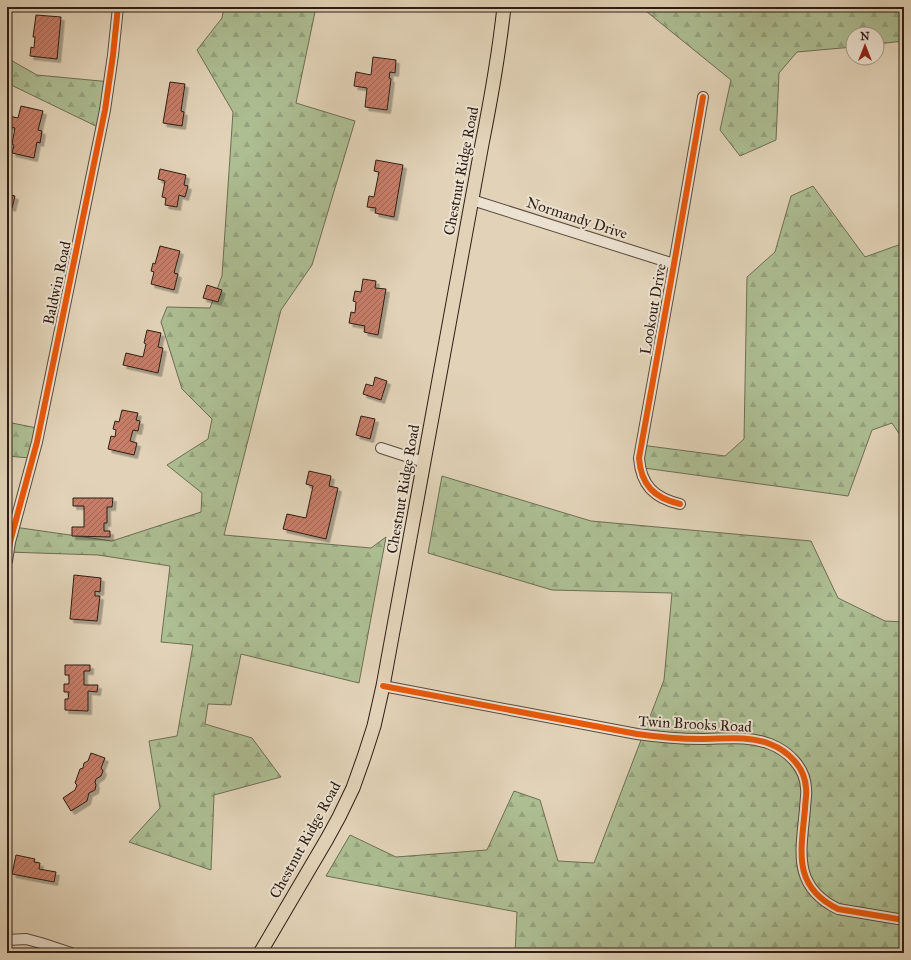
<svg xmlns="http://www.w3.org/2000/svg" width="911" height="960" viewBox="0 0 911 960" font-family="'IM FELL Great Primer',serif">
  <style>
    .forest { fill: url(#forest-firs); stroke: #6d6e54 }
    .building { fill: url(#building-hatch); stroke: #2d1d14; filter: url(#shadow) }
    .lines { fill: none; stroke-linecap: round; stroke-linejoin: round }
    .minor-casing { stroke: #5a4a3d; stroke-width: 12 }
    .major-casing { stroke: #2d1d14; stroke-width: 15 }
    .minor { stroke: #ece2d1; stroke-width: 10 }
    .major { stroke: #e2d3b8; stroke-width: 13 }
    .cycleway-casing { stroke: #ece2d1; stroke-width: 8 }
    .cycleway { stroke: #e8590c; stroke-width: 6 }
    .labels { text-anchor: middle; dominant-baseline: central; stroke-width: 4; stroke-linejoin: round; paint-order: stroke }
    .street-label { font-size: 15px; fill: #2d1d14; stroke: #ece2d1 }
  </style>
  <defs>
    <pattern id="forest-firs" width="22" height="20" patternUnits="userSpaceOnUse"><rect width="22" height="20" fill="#adbe93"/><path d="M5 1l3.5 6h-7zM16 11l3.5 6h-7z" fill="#95a37e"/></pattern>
    <pattern id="building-hatch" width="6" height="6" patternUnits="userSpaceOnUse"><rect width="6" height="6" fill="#c77d67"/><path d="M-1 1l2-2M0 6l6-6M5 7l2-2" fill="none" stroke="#a26654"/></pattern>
    <filter id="shadow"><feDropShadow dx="3.5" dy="3.5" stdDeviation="0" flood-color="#0004"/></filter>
  </defs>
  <rect width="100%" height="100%" fill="#e2d3b8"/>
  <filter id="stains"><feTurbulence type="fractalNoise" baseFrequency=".005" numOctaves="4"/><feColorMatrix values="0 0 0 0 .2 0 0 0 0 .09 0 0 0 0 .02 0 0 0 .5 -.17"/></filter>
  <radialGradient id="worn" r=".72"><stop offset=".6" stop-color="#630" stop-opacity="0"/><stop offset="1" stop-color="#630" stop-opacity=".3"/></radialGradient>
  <path class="forest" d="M 224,7 L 316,7 L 296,103 L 355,121 L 312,265 L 281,310 L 224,535 L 371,548 L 386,537 L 359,683 L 241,654 L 231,705 L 208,704 L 205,724 L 252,738 L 281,777 L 214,795 L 211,870 L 129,842 L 160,808 L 149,741 L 177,736 L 193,645 L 161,642 L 170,566 L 98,555 L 7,552 L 7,526 L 112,541 L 201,512 L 202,493 L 167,465 L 208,439 L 212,419 L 182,389 L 161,322 L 167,307 L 210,308 L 222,276 L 233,112 L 197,50 L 222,18 Z
    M 641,7 L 904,7 L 904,41 L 877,44 L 877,34 L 853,34 L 853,47 L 797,52 L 779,73 L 776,140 L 740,156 L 720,130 L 731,80 Z
    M 7,58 L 37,75 L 111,82 L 104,130 L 7,83 Z
    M 813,186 L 865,257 L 904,243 L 904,441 L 892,423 L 872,430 L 848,496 L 644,468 L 641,445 L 725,456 L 744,439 L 747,277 L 775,252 L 791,196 Z
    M 7,422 L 37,428 L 30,458 L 7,456 Z
    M 442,476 L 591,521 L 811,541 L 838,598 L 885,621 L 904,622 L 904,953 L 515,953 L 517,912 L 326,876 L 350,835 L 396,857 L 487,850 L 514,791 L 540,800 L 558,861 L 594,863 L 664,680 L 672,593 L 552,590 L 428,553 Z"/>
  <path class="building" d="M 36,15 L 61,17 L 57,59 L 30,56 L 31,47 L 34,48 L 35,37 L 33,37 Z
    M 373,57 L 396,60 L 395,73 L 390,72 L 389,78 L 391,79 L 387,110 L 365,107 L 367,88 L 354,86 L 356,72 L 371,75 Z
    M 170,82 L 185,84 L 181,111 L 184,112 L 182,126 L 163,123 Z
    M 21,106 L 43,111 L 38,130 L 42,131 L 40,143 L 37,142 L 34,158 L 12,153 L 14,145 L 12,144 L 15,128 L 7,126 L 9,116 L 18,118 Z
    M 376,160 L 403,165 L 394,217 L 375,213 L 376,208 L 367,207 L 369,196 L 374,197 L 379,172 L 374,171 Z
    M 160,169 L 186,175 L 184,185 L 188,186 L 185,197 L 179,195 L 177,207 L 165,205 L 166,198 L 162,197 L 165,181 L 158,179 Z
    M 7,194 L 15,196 L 12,208 L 7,206 L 7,207 Z
    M 160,246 L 180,251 L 174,273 L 178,274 L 174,290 L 151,284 L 154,272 L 151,271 L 153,263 L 155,264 Z
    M 363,279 L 376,281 L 375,288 L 386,289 L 378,335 L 364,332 L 365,326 L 349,323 L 351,312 L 355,313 L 356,302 L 353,301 L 355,291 L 361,292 Z
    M 207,285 L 222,290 L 218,302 L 203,298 Z
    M 147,330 L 161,333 L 158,347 L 163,348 L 158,373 L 123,365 L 126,353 L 143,357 L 146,344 L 144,343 Z
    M 375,377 L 387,381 L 381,400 L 363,394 L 366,384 L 373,386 Z
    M 122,410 L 138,413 L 136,420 L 140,421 L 138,431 L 133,430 L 130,441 L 137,443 L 134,455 L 108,449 L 111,436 L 115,437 L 116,430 L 113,429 L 115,421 L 119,422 Z
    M 361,416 L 375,419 L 370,439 L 356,435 Z
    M 309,471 L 331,476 L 329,486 L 338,488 L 326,539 L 283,529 L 287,514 L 306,518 L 313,486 L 306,484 Z
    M 73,498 L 113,498 L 112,507 L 107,507 L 107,523 L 104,523 L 104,531 L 110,531 L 110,537 L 72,536 L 72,527 L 84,527 L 84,506 L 73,506 Z
    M 74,575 L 101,578 L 100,592 L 95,591 L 95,596 L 100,596 L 97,621 L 70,619 Z
    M 65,665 L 90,665 L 90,671 L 84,671 L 84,685 L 98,685 L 97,692 L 88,691 L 88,711 L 65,710 L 65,699 L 68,699 L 69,692 L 64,692 L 64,684 L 69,684 L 69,675 L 65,675 Z
    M 91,753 L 105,758 L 101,768 L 103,771 L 101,776 L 96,779 L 95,782 L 96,785 L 95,790 L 89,793 L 87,801 L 71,811 L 63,798 L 75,790 L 77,785 L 75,783 L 80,769 L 83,768 L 84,763 L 88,761 Z
    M 16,855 L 35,859 L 34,862 L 40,863 L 39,869 L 56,872 L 54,882 L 12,874 Z"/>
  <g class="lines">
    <g class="minor-casing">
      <path id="minor" d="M 472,200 L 674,264
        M 381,448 L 424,462
        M 680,504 C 654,498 641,485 639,458 L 674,264 L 703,97
        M 7,561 L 10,542 L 37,442 L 105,110 L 113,55 L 118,7
        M 383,686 L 637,734 C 658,737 679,739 701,739 C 724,739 747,735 770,744 C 788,751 805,767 806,788 C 807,795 805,802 805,809 C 801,852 792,886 838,909 L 904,920
        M 7,940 L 26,939 L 41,943 L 71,953"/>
    </g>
    <g class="major-casing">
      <path id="major" d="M 260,953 L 327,839 L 339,817 L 353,788 L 364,757 L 374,726 L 383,686 L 482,144 C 491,99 499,53 504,7"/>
    </g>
    <use href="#minor" class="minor"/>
    <use href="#major" class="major"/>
    <g class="cycleway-casing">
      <path id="cycleway" d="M 680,504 C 654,498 641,485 639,458 L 674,264 L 703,97
        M 7,561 L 10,542 L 37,442 L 105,110 L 113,55 L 118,7
        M 383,686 L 637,734 C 658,737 679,739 701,739 C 724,739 747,735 770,744 C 788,751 805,767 806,788 C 807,795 805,802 805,809 C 801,852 792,886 838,909 L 904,920"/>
    </g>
    <use href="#cycleway" class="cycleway"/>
  </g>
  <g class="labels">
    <g class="street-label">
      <text transform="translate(461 171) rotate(-79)">Chestnut Ridge Road</text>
      <text transform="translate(577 218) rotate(18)">Normandy Drive</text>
      <text transform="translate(57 283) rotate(-78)">Baldwin Road</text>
      <text transform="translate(653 309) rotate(-80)">Lookout Drive</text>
      <text transform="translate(403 489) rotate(-80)">Chestnut Ridge Road</text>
      <text transform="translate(695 724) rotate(3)">Twin Brooks Road</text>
      <text transform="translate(305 840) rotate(-61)">Chestnut Ridge Road</text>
    </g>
  </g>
  <rect width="911" height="960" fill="none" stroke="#e2d3b8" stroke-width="24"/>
  <rect x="8" y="8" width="895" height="944" fill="none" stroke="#2d1d14" stroke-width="2"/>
  <rect x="12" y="12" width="887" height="936" fill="none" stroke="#2d1d14"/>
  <g transform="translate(865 46)"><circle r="19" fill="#ece2d1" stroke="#a09385"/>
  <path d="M0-3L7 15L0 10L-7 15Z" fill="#8f2418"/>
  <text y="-6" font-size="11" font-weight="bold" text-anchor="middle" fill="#2d1d14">N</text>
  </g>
  <rect width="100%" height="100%" filter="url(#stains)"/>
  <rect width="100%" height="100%" fill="url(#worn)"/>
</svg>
